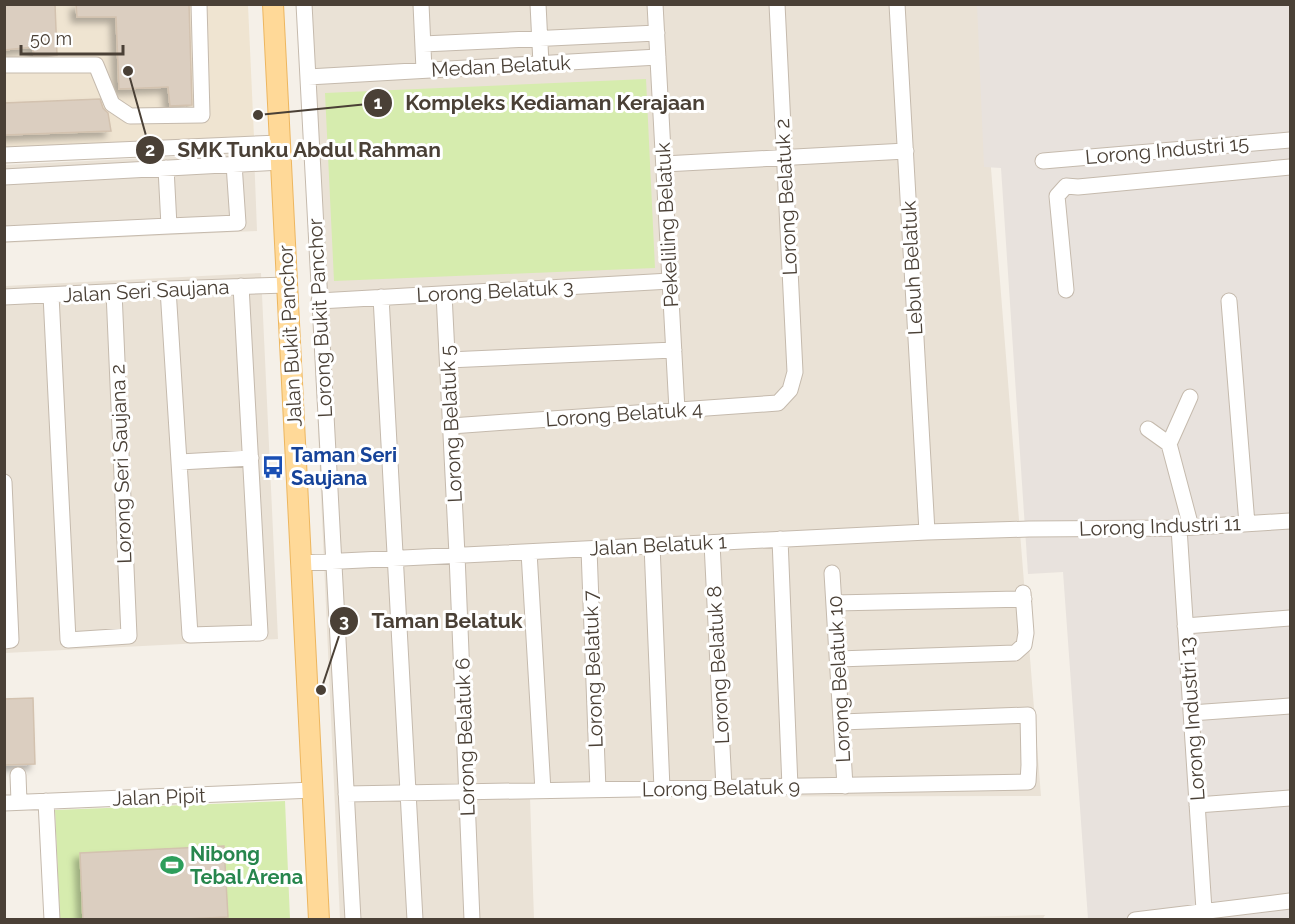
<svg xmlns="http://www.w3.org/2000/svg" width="1295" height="924" viewBox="0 0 1295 924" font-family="Raleway,sans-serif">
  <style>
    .residential { fill: #eae2d6 }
    .industrial { fill: #e8e2dd }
    .education { fill: #efe4d1 }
    .green { fill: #d6ecae }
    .building { fill: #dbcec0; stroke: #d3c2af; stroke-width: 1.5; filter: url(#shadow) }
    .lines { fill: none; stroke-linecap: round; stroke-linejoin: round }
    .minor-casing { stroke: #c5baad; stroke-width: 17 }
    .major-casing { stroke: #edb65f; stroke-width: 22 }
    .minor { stroke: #fff; stroke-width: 15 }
    .major { stroke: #ffd998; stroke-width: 20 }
    .labels { text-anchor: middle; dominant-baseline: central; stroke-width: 6; stroke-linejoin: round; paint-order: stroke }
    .street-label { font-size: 20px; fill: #4a4036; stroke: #fff }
    .transit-label { font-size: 20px; font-weight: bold; fill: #164399; stroke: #fff; text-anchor: start }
    .leisure-label { font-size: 20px; font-weight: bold; fill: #27864d; stroke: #fff; text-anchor: start }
    .leader { fill: none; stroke: #4a4036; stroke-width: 2 }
    .callout-dot { fill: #4a4036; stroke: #fff; stroke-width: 2 }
    .mark-label { font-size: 18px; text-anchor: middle; font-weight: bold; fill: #fff }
    .callout-label { font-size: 21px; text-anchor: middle; font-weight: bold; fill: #4a4036; stroke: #fff; stroke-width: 6; stroke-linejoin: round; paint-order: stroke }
  </style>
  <defs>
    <filter id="shadow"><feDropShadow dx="-5.5" dy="5.5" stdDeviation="3" flood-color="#0004"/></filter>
  </defs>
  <rect width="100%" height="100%" fill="#f5f0e8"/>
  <path class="residential" d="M 299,5 L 978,5 L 1041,796 L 530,797 L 534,919 L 340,919 Z
    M 254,153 L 257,231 L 5,243 L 4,165 Z
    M 261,273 L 278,639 L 5,653 L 5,286 Z
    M 1045,915 L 1042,920 L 885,919 Z"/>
  <path class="industrial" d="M 977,5 L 1290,5 L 1290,919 L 1088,919 L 1063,572 L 1028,574 L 1001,168 L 984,167 Z"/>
  <path class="education" d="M 4,5 L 248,5 L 254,137 L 5,147 Z"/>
  <path class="green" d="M 646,79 L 655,268 L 334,281 L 325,93 Z
    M 285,801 L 290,919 L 60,919 L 55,810 Z"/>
  <path class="building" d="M 4,4 L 55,4 L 57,55 L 34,55 L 33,47 L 4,50 Z
    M 76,4 L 189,4 L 192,105 L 170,106 L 168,87 L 119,89 L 116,17 L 77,17 Z
    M 100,99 L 103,108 L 108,113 L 111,131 L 4,135 L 4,103 Z
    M 33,698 L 35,764 L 4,765 L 4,699 Z
    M 224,846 L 228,917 L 164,920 L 83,920 L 80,853 Z"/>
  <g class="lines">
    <g class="minor-casing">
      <path id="minor" d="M 304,4 L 353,920
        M 421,4 L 424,70
        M 538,4 L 541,64
        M 655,4 L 677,410
        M 897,4 L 927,532
        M 423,44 L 657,33
        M 4,65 L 96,65 L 112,104 L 130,116 L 202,115 L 199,4
        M 308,77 L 658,57
        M 4,155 L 280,143
        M 1043,161 L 1290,140
        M 664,164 L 906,151
        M 166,168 L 169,226 L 238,223 L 234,164
        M 4,177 L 281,162
        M 4,234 L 169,226
        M 168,289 L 190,635 L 260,633 L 241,286
        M 1066,290 L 1057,196 L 1066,186 L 1078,187 L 1290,167
        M 444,294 L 457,555 L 472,920
        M 51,295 L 68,640 L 129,636 L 114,292
        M 4,297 L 168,289 L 287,285
        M 381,297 L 415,920
        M 319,301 L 670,281
        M 1229,301 L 1247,524
        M 448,360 L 674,350
        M 1190,397 L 1169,444 L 1191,527
        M 451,426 L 778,403 L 790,390 L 795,372 L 777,4
        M 1148,429 L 1169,444
        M 180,462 L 251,458
        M 4,482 L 11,640 L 4,641
        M 1179,528 L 1204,910
        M 780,539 L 790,787
        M 712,543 L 724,788
        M 652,545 L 662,789
        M 589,549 L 598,790
        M 529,552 L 543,791
        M 301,563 L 927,532 L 1029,529 L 1179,528 L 1290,521
        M 832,573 L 845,786
        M 834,603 L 1024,599
        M 1185,626 L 1290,618
        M 838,659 L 1015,653 L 1024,645 L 1026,633 L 1023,593
        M 1191,713 L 1290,706
        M 18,775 L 19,802
        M 346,794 L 1028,782 L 1029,765 L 1028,715 L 841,722
        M 46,801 L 52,920
        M 4,803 L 313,790
        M 1197,805 L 1290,798
        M 1135,920 L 1290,901"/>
    </g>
    <g class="major-casing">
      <path id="major" d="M 273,4 L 319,920"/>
    </g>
    <use href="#minor" class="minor"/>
    <use href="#major" class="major"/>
  </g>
  <defs>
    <g id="bus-bare" transform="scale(1.8)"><path d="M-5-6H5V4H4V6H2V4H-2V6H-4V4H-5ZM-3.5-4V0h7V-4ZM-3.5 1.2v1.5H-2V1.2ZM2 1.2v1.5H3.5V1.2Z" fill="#1a4fb4" stroke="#fff" stroke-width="2.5" paint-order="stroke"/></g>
    <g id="stadium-bare" transform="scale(1.8)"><path d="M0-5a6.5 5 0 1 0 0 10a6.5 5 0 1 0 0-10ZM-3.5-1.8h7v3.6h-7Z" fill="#2e9e5b" stroke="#fff" stroke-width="2.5" paint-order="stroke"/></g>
  </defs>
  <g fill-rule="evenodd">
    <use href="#bus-bare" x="273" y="467"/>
    <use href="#stadium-bare" x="172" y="865"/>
  </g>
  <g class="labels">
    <g class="street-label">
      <text transform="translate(501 66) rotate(-3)">Medan Belatuk</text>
      <text transform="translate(1167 150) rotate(-5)">Lorong Industri 15</text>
      <text transform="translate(786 197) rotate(-93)">Lorong Belatuk 2</text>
      <text transform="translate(667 225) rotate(-93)">Pekeliling Belatuk</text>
      <text transform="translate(912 268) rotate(-93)">Lebuh Belatuk</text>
      <text transform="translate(146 291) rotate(-3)">Jalan Seri Saujana</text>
      <text transform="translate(495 291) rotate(-3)">Lorong Belatuk 3</text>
      <text transform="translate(320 318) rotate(-93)">Lorong Bukit Panchor</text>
      <text transform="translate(290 336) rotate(-93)">Jalan Bukit Panchor</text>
      <text transform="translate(624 414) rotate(-4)">Lorong Belatuk 4</text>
      <text transform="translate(451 424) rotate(-93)">Lorong Belatuk 5</text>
      <text transform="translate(121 464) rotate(-92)">Lorong Seri Saujana 2</text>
      <text transform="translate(1160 526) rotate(-2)">Lorong Industri 11</text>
      <text transform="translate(658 545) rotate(-3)">Jalan Belatuk 1</text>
      <text transform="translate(718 665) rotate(-93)">Lorong Belatuk 8</text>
      <text transform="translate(593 669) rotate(-92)">Lorong Belatuk 7</text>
      <text transform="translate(839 679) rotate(-93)">Lorong Belatuk 10</text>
      <text transform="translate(1192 719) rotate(-94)">Lorong Industri 13</text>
      <text transform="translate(465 737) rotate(-92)">Lorong Belatuk 6</text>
      <text transform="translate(721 788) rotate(-1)">Lorong Belatuk 9</text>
      <text transform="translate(159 797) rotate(-2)">Jalan Pipit</text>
    </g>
    <g class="transit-label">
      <text x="291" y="455">Taman Seri<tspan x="291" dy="23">Saujana</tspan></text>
    </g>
    <g class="leisure-label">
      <text x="190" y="854">Nibong<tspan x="190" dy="23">Tebal Arena</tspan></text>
    </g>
  </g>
  <path class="leader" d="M258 115L378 103M128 71L150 150M321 690L344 621"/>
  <g class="callout-dot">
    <circle cx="258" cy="115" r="6"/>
    <circle cx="128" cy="71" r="6"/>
    <circle cx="321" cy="690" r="6"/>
    <circle cx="378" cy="103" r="15"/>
    <circle cx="150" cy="150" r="15"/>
    <circle cx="344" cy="621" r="15"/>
  </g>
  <g class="mark-label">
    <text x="378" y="109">1</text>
    <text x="150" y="156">2</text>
    <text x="344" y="627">3</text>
  </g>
  <g class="callout-label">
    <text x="555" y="110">Kompleks Kediaman Kerajaan</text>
    <text x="309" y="157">SMK Tunku Abdul Rahman</text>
    <text x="447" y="628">Taman Belatuk</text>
  </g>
  <rect width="1295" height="924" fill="none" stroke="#4a4036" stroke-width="12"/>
  <path d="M21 45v9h102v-9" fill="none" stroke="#4a4036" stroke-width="3"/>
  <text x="30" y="45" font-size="18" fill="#4a4036" stroke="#ffffff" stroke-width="4.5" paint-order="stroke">50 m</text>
</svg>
